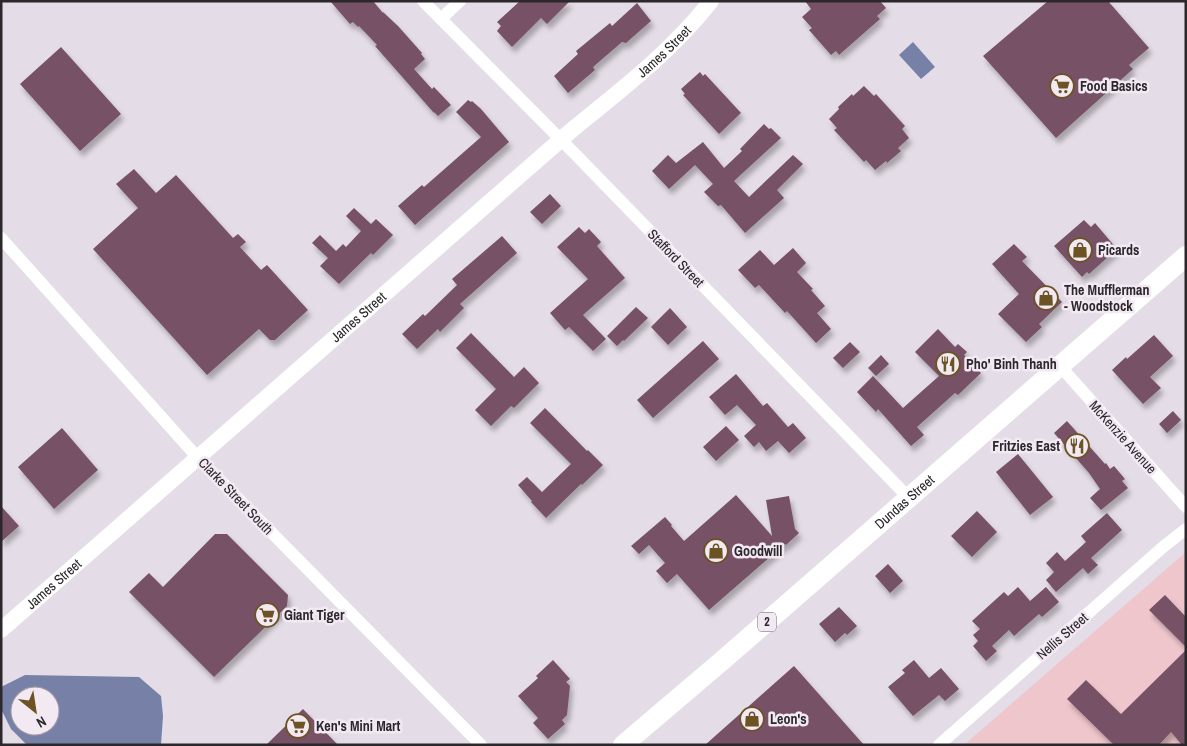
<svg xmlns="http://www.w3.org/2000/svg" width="1187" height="746" viewBox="0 0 1187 746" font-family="'Archivo Narrow',sans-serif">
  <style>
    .green { fill: #eec6cb }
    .water { fill: #7781a7; fill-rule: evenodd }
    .building { fill: #775166; filter: url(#shadow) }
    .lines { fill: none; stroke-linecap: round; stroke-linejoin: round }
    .minor { stroke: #fff; stroke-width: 12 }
    .tertiary { stroke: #fff; stroke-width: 16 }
    .primary { stroke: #fff; stroke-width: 20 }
    .labels { text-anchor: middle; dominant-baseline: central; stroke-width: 5; stroke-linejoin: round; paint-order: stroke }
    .shield { fill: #f2e9f3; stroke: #676167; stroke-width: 1 }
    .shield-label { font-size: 12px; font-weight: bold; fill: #2b272b }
    .street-label { font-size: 14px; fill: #2b272b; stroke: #f2e9f3 }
    .poi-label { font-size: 14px; font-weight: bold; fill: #2b272b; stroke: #f2e9f3; text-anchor: start }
  </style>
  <defs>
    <filter id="shadow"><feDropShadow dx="3" dy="5.5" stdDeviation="2.5" flood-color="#0004"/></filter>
  </defs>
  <rect width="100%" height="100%" fill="#e4dce6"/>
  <path class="green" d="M 1186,552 L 1186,745 L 964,745 Z"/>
  <path class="water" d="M 913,42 L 935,67 L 921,79 L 899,55 Z
    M 25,675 L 139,677 L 161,696 L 163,716 L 161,745 L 27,745 L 11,729 L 1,709 L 1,687 ZM 20,696 L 50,696 L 50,726 L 20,726 Z"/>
  <path class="building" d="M 330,1 L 373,1 L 383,13 L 383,12 L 398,26 L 422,53 L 421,54 L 425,59 L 414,69 L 432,89 L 434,87 L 451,105 L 438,116 L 434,112 L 434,113 L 375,46 L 377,45 L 359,26 L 358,27 L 353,22 L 350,24 Z
    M 520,1 L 570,1 L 547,24 L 541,18 L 512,47 L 497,31 L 501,26 L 497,22 Z
    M 805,1 L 880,1 L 886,8 L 877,16 L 880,19 L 839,55 L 836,51 L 831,55 L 809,30 L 812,28 L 802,17 L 811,9 Z
    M 1048,1 L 1108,1 L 1149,48 L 1129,65 L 1133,69 L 1056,138 L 983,56 Z
    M 637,3 L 651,21 L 626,43 L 622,42 L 593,67 L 595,70 L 568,93 L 554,76 L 578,54 L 576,51 L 610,23 L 612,26 Z
    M 61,47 L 121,114 L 80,151 L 20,84 Z
    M 700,72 L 703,76 L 705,74 L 741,113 L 719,134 L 683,95 L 685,94 L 681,89 Z
    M 864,86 L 874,96 L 876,94 L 905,126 L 902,129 L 909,138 L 898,148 L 901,151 L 887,163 L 886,161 L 875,170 L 866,160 L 864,162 L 834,130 L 837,128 L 829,119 L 839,109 L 838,107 L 852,94 L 853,96 Z
    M 468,100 L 471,102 L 472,101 L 481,109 L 509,142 L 415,225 L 398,206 L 422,185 L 424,187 L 481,137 L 456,112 Z
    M 764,124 L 769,129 L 771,128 L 781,138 L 734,181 L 749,197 L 793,155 L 803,164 L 777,190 L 784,198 L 745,233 L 721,205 L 718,206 L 704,192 L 713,184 L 695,165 L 669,189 L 652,171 L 668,155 L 676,163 L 703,142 L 724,168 L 742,151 L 740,149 Z
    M 134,169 L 156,193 L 176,175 L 233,238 L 238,234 L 246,242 L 240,247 L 261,270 L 267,265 L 308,310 L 275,340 L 270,340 L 259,329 L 207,375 L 93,249 L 138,208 L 116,184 Z
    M 550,194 L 561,206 L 542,224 L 530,212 Z
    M 354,208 L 371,224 L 376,219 L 393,235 L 373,255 L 371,253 L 339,284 L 320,266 L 328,258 L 312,243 L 320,235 L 336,251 L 343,244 L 346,247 L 361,231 L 346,216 Z
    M 1084,220 L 1091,227 L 1095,223 L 1117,249 L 1089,274 L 1087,272 L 1082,277 L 1054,246 Z
    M 579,227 L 585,233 L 589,229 L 601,242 L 597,246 L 625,278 L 583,315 L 606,339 L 593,351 L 569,327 L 565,330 L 550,313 L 588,279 L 557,247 Z
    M 502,236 L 517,253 L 460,304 L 464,308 L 440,332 L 438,329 L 417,349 L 402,334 L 423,314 L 425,316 L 457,285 L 452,279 Z
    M 1014,244 L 1027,257 L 1022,261 L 1062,302 L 1039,324 L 1042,327 L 1026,342 L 998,314 L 1019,294 L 992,264 Z
    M 793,248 L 806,263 L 797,272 L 813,289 L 811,290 L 825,306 L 817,313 L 831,329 L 816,343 L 787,311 L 785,313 L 759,285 L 755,288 L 738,270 L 760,250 L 774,265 Z
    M 636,307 L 648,318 L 624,341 L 623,340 L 617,346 L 607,336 Z
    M 670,308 L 687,327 L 668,345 L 651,327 Z
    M 938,329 L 955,347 L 958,344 L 967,352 L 964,355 L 981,373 L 958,395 L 955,393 L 917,427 L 924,435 L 911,446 L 878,409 L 876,412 L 857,392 L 873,376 L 903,408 L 939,376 L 915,352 Z
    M 471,333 L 514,377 L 524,367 L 539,383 L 514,408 L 511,406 L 491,426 L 475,410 L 496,389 L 456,348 Z
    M 1154,335 L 1173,356 L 1150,377 L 1161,388 L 1143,404 L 1112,370 L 1126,357 L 1127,359 Z
    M 703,341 L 719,359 L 653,418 L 637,400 Z
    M 850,342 L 860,352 L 843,368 L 833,358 Z
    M 881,355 L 889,364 L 876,376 L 868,368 Z
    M 736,374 L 763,406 L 767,403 L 788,427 L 793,423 L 806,438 L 789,453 L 778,441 L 766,451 L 759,442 L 754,447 L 744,436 L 756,425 L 737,405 L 725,415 L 709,397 Z
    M 545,408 L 587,451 L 588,450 L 603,465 L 582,485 L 581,484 L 546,518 L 531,502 L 532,501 L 518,485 L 527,477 L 542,492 L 571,464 L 530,423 Z
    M 1173,411 L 1181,420 L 1167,433 L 1159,424 Z
    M 1067,421 L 1105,464 L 1106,463 L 1110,469 L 1114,466 L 1125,479 L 1122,481 L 1128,488 L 1101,510 L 1090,498 L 1100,489 L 1089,473 L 1054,433 Z
    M 726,426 L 739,440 L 716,461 L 703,447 Z
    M 62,428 L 98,470 L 54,509 L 18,467 Z
    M 1018,454 L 1053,497 L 1030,515 L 996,472 Z
    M 736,495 L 772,536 L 766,500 L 789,496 L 795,529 L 799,533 L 786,545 L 785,544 L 709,610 L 677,574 L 667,583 L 656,571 L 665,563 L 649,545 L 639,554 L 631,546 L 665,517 L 672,525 L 671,526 L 684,541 Z
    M 1,506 L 19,526 L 1,542 Z
    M 977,511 L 997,532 L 972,557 L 951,536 Z
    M 1107,513 L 1122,530 L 1091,558 L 1098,565 L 1088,574 L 1083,568 L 1056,592 L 1046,580 L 1054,572 L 1046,563 L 1057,552 L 1065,561 L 1086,542 L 1081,536 Z
    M 215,534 L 227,534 L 288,595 L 287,606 L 214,677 L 129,592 L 149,573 L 163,587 Z
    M 888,564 L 903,581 L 890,593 L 875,576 Z
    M 1018,587 L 1030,601 L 1046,587 L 1059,602 L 1042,617 L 1039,614 L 1014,636 L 1009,630 L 992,646 L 997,651 L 986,661 L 973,646 L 978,641 L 973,635 L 980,629 L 972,621 L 1004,592 L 1008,596 Z
    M 1165,595 L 1186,617 L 1186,647 L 1149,610 Z
    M 839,607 L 857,626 L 847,635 L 845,633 L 835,642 L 819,624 Z
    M 1186,650 L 1186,745 L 1182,745 L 1171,732 L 1159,745 L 1114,745 L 1067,699 L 1086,680 L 1121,714 Z
    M 553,660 L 570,679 L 566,682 L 570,686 L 567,715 L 562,720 L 565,724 L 548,739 L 533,723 L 538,718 L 518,696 L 538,678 L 536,676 Z
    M 914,660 L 929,678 L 941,668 L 959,689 L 945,701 L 939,695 L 913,716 L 888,687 L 905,673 L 902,670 Z
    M 794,666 L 864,745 L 705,745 Z
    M 303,709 L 338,745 L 266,745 Z"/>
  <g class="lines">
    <path class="minor" d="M 423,1 L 579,158 L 909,498
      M 441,19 L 460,1
      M 1,238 L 198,458 L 481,745
      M 1060,366 L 1186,507
      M 939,745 L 1163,547 L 1186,529"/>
    <path class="tertiary" id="s1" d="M 1,630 L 573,129 C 622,89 672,51 711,1"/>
    <path class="primary" id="s2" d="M 623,745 L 723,660 L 1186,256"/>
  </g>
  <defs>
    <g id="supermarket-ring" transform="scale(1.25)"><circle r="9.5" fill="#f2e9f3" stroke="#6b5323" stroke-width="1.5"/><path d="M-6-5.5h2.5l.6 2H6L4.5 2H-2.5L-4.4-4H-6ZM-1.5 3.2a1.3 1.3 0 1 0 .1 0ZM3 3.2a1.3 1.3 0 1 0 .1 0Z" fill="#6b5323"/></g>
    <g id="shop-ring" transform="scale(1.25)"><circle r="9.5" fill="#f2e9f3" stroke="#6b5323" stroke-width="1.5"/><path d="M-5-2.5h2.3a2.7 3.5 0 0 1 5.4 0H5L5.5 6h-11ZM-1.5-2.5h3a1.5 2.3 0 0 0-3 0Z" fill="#6b5323"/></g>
    <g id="restaurant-ring" transform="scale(1.25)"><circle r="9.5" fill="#f2e9f3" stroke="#6b5323" stroke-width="1.5"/><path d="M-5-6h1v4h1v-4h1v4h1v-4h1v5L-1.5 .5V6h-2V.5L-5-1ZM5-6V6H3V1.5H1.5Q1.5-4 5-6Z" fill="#6b5323"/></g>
  </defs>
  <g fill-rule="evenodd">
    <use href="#supermarket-ring" x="1062" y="86"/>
    <use href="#shop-ring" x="1080" y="250"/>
    <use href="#shop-ring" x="1046" y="298"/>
    <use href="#restaurant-ring" x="948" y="364"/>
    <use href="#restaurant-ring" x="1077" y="446"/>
    <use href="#shop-ring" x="716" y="551"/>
    <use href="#supermarket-ring" x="267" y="615"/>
    <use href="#shop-ring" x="752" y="719"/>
    <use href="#supermarket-ring" x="298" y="726"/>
  </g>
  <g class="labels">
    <rect class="shield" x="758" y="612.5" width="18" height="19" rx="4"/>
    <g class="shield-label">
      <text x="767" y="622">2</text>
    </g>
    <g class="street-label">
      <text stroke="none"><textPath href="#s1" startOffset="880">James Street</textPath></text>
      <text transform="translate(676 258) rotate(46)">Stafford Street</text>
      <text stroke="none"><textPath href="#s1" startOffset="475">James Street</textPath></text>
      <text transform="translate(1123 437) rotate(48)">McKenzie Avenue</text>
      <text transform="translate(236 496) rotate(46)">Clarke Street South</text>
      <text stroke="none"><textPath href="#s2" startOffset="372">Dundas Street</textPath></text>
      <text stroke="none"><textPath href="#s1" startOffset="70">James Street</textPath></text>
      <text transform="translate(1062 636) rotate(-41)">Nellis Street</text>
    </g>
    <g class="poi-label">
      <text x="1080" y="86">Food Basics</text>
      <text x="1098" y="250">Picards</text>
      <text x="1064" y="290">The Mufflerman<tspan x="1064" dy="16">- Woodstock</tspan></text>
      <text x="966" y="364">Pho' Binh Thanh</text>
      <text x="1060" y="446" text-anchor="end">Fritzies East</text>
      <text x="734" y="551">Goodwill</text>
      <text x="284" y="615">Giant Tiger</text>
      <text x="770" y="719">Leon's</text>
      <text x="316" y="726">Ken's Mini Mart</text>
    </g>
  </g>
  <rect width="1187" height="746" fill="none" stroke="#2b272b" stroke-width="5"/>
  <g transform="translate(35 711) rotate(150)"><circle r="24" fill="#f2e9f3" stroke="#a29ba3"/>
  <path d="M0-4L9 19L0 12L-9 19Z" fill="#6b5323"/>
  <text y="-8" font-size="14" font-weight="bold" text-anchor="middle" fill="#2b272b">N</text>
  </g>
</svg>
